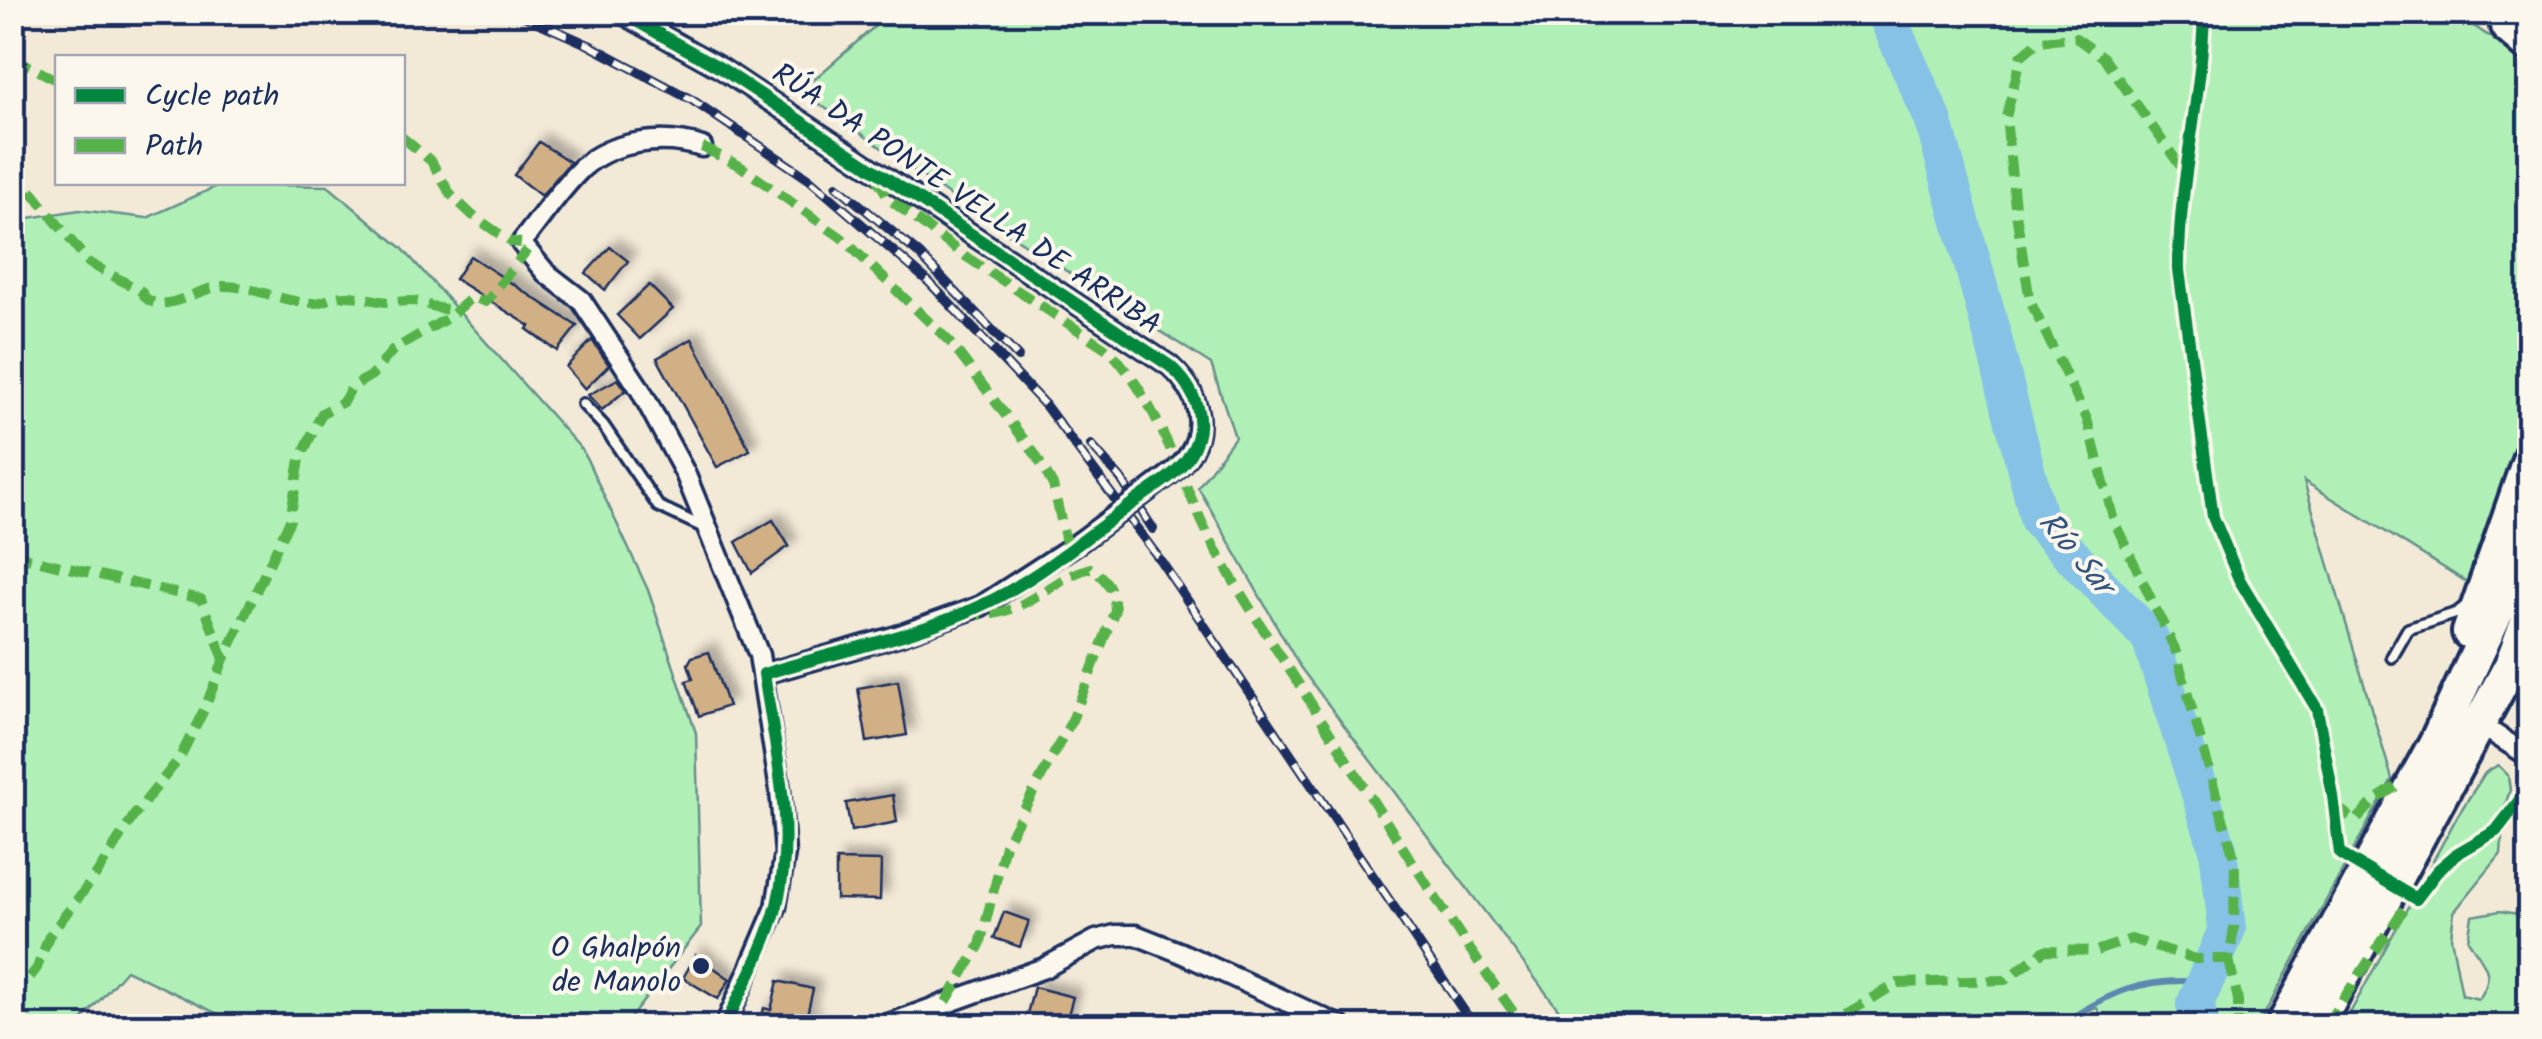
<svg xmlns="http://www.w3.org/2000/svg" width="2542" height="1039" viewBox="0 0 2542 1039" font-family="Kalam,sans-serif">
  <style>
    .green { fill: #b0f0b7; stroke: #66908a; stroke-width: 2.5 }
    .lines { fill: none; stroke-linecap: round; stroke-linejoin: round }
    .stream { stroke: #5b87b0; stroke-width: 6 }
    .river { stroke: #86c2e6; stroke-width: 38 }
    .building { fill: #d2b085; stroke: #1b2f5e; stroke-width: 2.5; filter: url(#shadow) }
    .lane-casing { stroke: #1b2f5e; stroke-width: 16 }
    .street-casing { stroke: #1b2f5e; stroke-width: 25 }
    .highway-casing { stroke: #1b2f5e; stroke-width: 40 }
    .lane { stroke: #fbf7ec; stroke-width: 9 }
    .street { stroke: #fbf7ec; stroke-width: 18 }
    .highway { stroke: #fbf7ec; stroke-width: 32 }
    .rail-casing { stroke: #1b2f5e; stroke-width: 10 }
    .rail { stroke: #fbf7ec; stroke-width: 6; stroke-dasharray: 19; stroke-linecap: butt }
    .street-bridge-casing { stroke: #1b2f5e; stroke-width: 25; stroke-linecap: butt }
    .street-bridge { stroke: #fbf7ec; stroke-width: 18 }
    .quiet { stroke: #55b248; stroke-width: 10; stroke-dasharray: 20 10; stroke-linecap: butt }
    .cycleway-casing { stroke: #fbf7ec; stroke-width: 19 }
    .cycleway { stroke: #00873e; stroke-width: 12 }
    .poi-dot { fill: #1b2f5e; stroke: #fbf7ec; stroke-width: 4 }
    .labels { text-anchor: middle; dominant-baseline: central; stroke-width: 8; stroke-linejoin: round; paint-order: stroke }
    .street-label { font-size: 30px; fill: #1b2f5e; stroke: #fbf7ec }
    .poi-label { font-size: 30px; fill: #1b2f5e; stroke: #fbf7ec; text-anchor: end }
    .water-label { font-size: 32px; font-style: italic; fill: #365480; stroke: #fbf7ec }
  </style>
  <defs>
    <filter id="shadow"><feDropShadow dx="8" dy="-8" stdDeviation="5" flood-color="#0004"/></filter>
  </defs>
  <rect width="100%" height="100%" fill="#f3e9d7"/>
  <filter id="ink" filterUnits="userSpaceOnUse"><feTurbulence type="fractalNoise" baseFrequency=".01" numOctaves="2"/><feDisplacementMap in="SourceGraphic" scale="20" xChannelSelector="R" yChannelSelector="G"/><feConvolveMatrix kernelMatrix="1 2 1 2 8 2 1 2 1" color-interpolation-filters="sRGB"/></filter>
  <g filter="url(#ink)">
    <path class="green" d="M 891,12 L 2455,13 L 2529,64 L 2529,402 L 2470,584 L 2304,481 L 2392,779 L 2258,1026 L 2106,1026 L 2097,1008 L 2043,1026 L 1571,1026 L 1300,667 L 1198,487 L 1235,437 L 1211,364 L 953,198 L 801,91 Z
      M 222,184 L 328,186 L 402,248 L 583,451 L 648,590 L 696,733 L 701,927 L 624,1026 L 243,1026 L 126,970 L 77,1026 L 13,1026 L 13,208 L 23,219 L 79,210 L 147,218 Z
      M 2498,765 L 2508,775 L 2510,790 L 2504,809 L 2501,854 L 2454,912 L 2451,937 L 2462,995 L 2479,999 C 2497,973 2483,963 2468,940 L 2472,916 L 2500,911 L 2529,916 L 2529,1026 L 2343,1026 L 2458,815 L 2485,773 Z"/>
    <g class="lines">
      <path class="stream" d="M 2058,1026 C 2110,993 2142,976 2205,982"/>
      <path class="river" d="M 1885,12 L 1933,119 L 1993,338 L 2039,521 L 2150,638 L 2218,849 L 2227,929 L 2195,1005 L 2201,1026"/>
    </g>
    <path class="building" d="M 539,142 L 570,162 L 541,196 L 514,175 Z
      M 610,247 L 628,261 L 605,290 L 586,273 Z
      M 470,256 L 577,326 L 557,351 L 527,329 L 530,326 L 455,279 Z
      M 649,285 L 673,309 L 640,339 L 617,315 Z
      M 692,339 L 750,450 L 717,467 L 657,358 Z
      M 592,340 L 609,365 L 585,389 L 566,367 Z
      M 618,379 L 626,390 L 602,410 L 588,395 Z
      M 773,520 L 789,546 L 752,573 L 736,542 Z
      M 709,652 L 728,706 L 699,716 L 686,681 L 693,679 L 688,664 L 692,657 Z
      M 898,681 L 907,735 L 867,742 L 858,688 Z
      M 893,795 L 897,822 L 851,831 L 846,803 Z
      M 836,860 L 881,861 L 880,900 L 836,899 Z
      M 1004,912 L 1029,921 L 1020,947 L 994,938 Z
      M 696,955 L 730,979 L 718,999 L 683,978 Z
      M 778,981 L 813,989 L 806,1019 L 814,1021 L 813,1026 L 759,1026 L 764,1008 L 771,1010 Z
      M 1034,987 L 1073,997 L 1065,1026 L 1024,1026 Z"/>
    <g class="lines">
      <g class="lane-casing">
        <path id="lane" d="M 583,404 L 603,425 L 658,506 L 707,529
          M 2392,657 L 2408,629 L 2457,613 L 2467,605"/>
      </g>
      <g class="street-casing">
        <path id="street" d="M 620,12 L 722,69 L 1170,366 C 1206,399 1211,445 1168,476
          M 702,147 C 665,135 612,140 582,168 C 559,190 541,218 521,243 L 546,273 L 581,300 L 640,389 L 685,473 L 759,655 L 780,790 L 785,853 L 776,907 L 725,1026
          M 764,674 L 897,636 L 981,606 L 1081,541
          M 2479,724 L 2530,757
          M 883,1026 L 1044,968 L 1096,940 L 1115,935 L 1136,935 L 1179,952 L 1340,1026"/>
      </g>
      <g class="highway-casing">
        <path id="highway" d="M 2507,26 L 2530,46
          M 2469,632 L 2530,457
          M 2283,1026 L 2437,740 L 2530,540
          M 2316,1026 L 2511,665 L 2530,614"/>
      </g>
      <use href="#lane" class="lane"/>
      <use href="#street" class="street"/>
      <use href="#highway" class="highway"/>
      <g class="rail-casing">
        <path id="rail" d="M 515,12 L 589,45 L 692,100 L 809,179 L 929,282 L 1045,405 L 1158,557 L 1474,1026
          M 837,186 L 919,254 L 1018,357
          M 1091,445 L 1121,479 L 1153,529"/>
      </g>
      <use href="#rail" class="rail"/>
      <g class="street-bridge-casing">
        <path id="street-bridge" d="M 1081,541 L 1168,476"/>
      </g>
      <use href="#street-bridge" class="street-bridge"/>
      <path class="quiet" d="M 12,57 L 58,81
        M 402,137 L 431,161 L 451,195 L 472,215 L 511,242 L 521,243
        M 702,147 L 740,166 L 842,238 L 950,342 L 1035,454 L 1053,485 L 1068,551
        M 12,167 L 89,263 L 141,291 C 156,322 199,286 224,286 C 255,286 283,303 314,303 C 324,303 333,296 343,296 C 358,295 373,301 388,302 C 398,303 409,299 419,302 C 432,306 441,310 456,310
        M 876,177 L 890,200 L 962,254 L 1110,351 C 1162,406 1181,486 1217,552 C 1250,612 1290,669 1326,727 C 1390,828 1454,929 1523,1026
        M 12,552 L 27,558 L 201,599 L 224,659
        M 2334,805 L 2356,821 L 2376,799 L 2397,786
        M 2229,959 L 2238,1000 L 2238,1026
        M 12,1001 L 37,968 L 49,936 L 96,875 L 135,814 L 179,759 L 205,708 L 224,659 L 290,520 L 300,459 L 322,413 L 343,402 L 352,387 L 372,375 L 393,350 L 451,316 L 472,297 L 486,302 L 527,250
        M 946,1002 L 980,945 L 1005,845 L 1073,718 L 1115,610 C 1114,590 1107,579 1090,568 C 1052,578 1024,616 979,615
        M 1819,1026 L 1831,1023 L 1898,983 L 2005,980 L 2045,950 L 2096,951 L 2131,939 L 2196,959 L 2229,959 L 2234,928 L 2235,861 L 2175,649 L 2114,521 L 2087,419 L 2030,301 L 2015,207 L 2006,117 L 2021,56 L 2039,41 L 2076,38 L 2103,57 L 2184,171
        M 2325,1026 L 2403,910 L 2416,899"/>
      <g class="cycleway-casing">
        <path id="cycleway" d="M 620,12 L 722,69 L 1170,366 C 1195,388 1210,422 1190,454 C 1178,475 1152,488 1133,503 C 1085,538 1036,580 982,605 C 913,638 836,651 764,674 C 775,749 796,829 777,905 C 766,947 743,987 725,1026
          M 2204,12 C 2202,99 2178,183 2179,270 L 2213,517 L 2239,579 L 2317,709 L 2333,796 L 2340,854 L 2416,899 L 2438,870 L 2458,853 L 2496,831 L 2519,801 L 2530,778"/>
      </g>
      <use href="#cycleway" class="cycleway"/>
    </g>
  </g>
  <circle class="poi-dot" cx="701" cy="966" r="10"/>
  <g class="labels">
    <g class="street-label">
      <text transform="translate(966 200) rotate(34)">RÚA DA PONTE VELLA DE ARRIBA</text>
    </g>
    <g class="poi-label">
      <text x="681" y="949">O Ghalpón<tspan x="681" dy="34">de Manolo</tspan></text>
    </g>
    <g class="water-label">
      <text transform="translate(2075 554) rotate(50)">Río Sar</text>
    </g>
  </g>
  <rect width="2542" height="1039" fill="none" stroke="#fbf7ec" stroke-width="50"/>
  <rect x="25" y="25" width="2492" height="989" fill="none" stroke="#1b2f5e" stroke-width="4" filter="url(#ink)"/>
  <rect x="55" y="55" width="350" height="130" fill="#fbf7ec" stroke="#a1a7b3" stroke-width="2.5"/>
  <rect x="75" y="88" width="50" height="15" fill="#00873e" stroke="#a1a7b3" stroke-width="2.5"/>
  <text x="145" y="105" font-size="30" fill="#1b2f5e">Cycle path</text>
  <rect x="75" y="138" width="50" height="15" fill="#55b248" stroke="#a1a7b3" stroke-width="2.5"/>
  <text x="145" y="155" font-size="30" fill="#1b2f5e">Path</text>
</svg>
